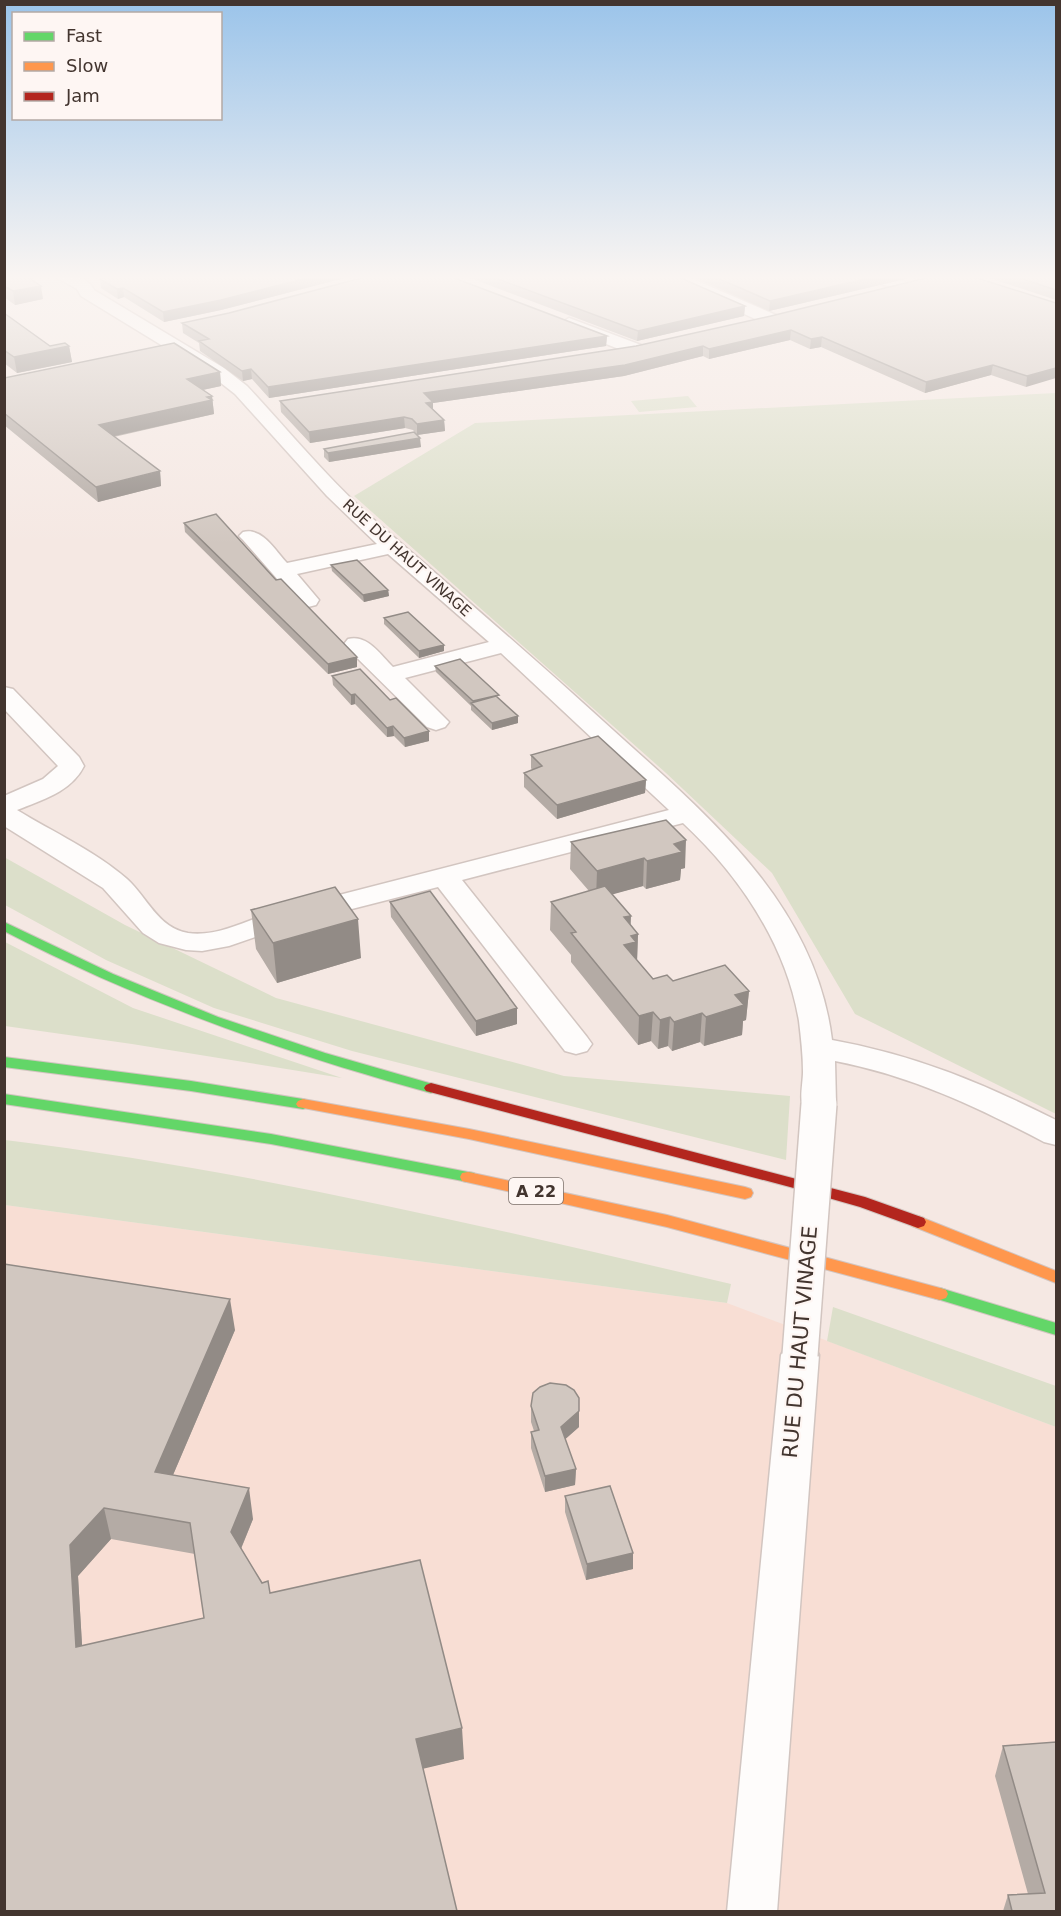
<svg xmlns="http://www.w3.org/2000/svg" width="1061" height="1916" viewBox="0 0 1061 1916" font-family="'DejaVu Sans',sans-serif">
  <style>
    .built { fill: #f8ded4 }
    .green { fill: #dcdfca }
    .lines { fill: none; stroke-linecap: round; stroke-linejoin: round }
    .street-casing { stroke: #d2c5c0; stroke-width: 3 }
    .fast-casing { stroke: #d2c5c0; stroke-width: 2 }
    .slow-casing { stroke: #d2c5c0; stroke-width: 2 }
    .jam-casing { stroke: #d2c5c0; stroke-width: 2 }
    .street { fill: #fefcfb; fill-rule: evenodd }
    .fast { fill: #63d668; fill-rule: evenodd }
    .slow { fill: #ff974d; fill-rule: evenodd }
    .jam { fill: #b3261e; fill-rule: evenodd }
    .street-bridge-casing { stroke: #d2c5c0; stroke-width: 38; stroke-linecap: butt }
    .street-bridge { stroke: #fefcfb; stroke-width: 35 }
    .wall { fill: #b4aba5; fill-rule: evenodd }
    .shaded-wall { fill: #928b86 }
    .building { fill: #d1c7c0; stroke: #928b86; stroke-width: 1.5; fill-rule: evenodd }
    .labels { text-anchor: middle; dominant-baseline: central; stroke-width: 4.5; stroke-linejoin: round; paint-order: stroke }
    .far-street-label { font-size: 15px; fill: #43352f; stroke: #fef6f3 }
    .shield { fill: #fef6f3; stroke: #7b6f6a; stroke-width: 1.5 }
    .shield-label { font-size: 16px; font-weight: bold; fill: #43352f }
    .near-street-label { font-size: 21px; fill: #43352f; stroke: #fef6f3 }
  </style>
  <rect width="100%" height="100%" fill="#f5e8e3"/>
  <path class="built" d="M 5,1205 L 727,1303 L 1056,1427 L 1056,1911 L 5,1912 Z"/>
  <path class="green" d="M 1056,393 L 1056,1114 L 855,1014 L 772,873 L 666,773 L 354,496 L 475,423 Z
    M 688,396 L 697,407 L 639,412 L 631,401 Z
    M 4,857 L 125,925 L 276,998 L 564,1076 L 790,1096 L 786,1160 L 352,1051 L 214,1008 L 106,960 L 5,905 Z
    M 5,942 L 133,1008 L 342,1078 L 132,1044 L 5,1026 Z
    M 5,1140 C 250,1170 491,1228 731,1284 L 727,1303 L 5,1205 Z
    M 833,1307 L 1056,1386 L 1056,1427 L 827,1341 Z"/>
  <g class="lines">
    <g class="street-casing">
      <path id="street" d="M 54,276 C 69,276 87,275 94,290 L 224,368 L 247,386 C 288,430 327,478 372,518 C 449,585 527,652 603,721 C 701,810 815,900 832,1040 C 915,1055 982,1083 1056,1120 L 1056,1145 L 1044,1142 C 975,1106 912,1076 835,1061 L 836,1104 L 831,1112 L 819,1115 L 807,1112 C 806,1109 803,1107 802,1104 C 800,1095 803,1081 803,1072 C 803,1055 801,1038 799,1021 C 786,944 739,875 683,823 L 462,880 L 587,1037 L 592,1044 L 587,1051 L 576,1054 L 565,1051 L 438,887 L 293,924 L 229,946 L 202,951 L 186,950 L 159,943 L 143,933 L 103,888 L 4,826 L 4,796 L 43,779 L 58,766 L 4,709 L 4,687 L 13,689 L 79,757 L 84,766 C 71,792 42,800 17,810 C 53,832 95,851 127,879 C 147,897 158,928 188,933 C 217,937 246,921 273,912 L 669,810 L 501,653 L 405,678 L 449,722 L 445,727 L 436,730 L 427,727 L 348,649 L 344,644 L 348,639 C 367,634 380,654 393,667 L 489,642 L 388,554 L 297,574 L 319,600 L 316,605 L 308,607 L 300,605 L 243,540 L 239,536 L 243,532 C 262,527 275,550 287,563 L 377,544 L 327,496 L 235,394 L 212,376 L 81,296 L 77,289 Z
        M 665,276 L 686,276 L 776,315 L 778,319 L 770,324 L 764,323 L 667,279 Z
        M 867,276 C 882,276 900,275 911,287 L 909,290 L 897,290 L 869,279 Z
        M 569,318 L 641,345 L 644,349 L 641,353 L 629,353 L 563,327 L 561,323 Z
        M 800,1340 L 814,1345 L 819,1355 L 777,1912 L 727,1912 L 781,1355 L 786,1345 Z"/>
    </g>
    <g class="fast-casing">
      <path id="fast" d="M 4,922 L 113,974 L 218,1017 L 325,1053 L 436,1085 L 438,1088 L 431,1093 C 283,1053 141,1002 4,931 Z
        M 4,1057 L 191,1081 L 303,1099 L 308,1101 L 310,1104 L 308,1107 L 303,1109 L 191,1091 L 4,1067 Z
        M 4,1094 L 271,1134 L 468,1172 L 474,1173 L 476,1177 L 474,1181 L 468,1182 L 271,1144 L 4,1104 Z
        M 940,1288 L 1056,1323 L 1056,1335 L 934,1298 L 932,1294 L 934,1290 Z"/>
    </g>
    <g class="slow-casing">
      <path id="slow" d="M 303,1099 L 469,1129 L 745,1187 L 751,1189 L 753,1193 L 751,1197 L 745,1199 L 469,1139 L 298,1107 L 296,1104 L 298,1101 Z
        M 468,1172 L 667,1215 L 940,1288 L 946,1290 L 948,1294 L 946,1298 L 940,1300 L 667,1227 L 462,1181 L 460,1177 L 462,1173 Z
        M 918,1216 L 1056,1271 L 1056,1283 L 912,1226 L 910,1222 L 912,1218 Z"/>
    </g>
    <g class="jam-casing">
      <path id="jam" d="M 431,1083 L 865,1197 L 924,1218 L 926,1222 L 924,1226 L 918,1228 L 860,1207 L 790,1187 L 426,1091 L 424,1088 L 426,1085 Z"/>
    </g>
    <use href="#street" class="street"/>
    <use href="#fast" class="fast"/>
    <use href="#slow" class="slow"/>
    <use href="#jam" class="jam"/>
    <g class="street-bridge-casing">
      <path id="street-bridge" d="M 800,1355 L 819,1104"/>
    </g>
    <use href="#street-bridge" class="street-bridge"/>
  </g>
  <path class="wall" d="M 4,276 L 43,299 L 15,305 L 4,297 Z
    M 110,276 L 352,276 L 221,310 L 164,322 L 124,297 L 118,299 L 101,288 L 100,279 Z
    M 465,276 L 676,276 L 745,306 L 744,316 L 637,341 Z
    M 691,276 L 918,276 L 769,311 Z
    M 983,276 L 1056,276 L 1056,300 Z
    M 1056,303 L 1026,387 L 991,375 L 925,393 L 821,347 L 810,349 L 790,340 L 709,359 L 703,356 L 624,376 L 433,403 L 433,409 L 444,420 L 445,431 L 417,435 L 421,447 L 329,462 L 324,457 L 324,449 L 417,435 L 413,430 L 405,428 L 310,443 L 281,412 L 280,401 L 636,346 L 771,316 Z
    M 4,313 L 50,346 L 69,346 L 72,362 L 17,373 L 4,363 Z
    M 229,313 L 607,336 L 606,346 L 269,398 L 252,379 L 243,381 L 200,351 L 199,343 L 183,333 L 182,323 Z
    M 220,372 L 221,386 L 203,390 L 212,396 L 214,414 L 114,437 L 160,471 L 161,486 L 98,502 L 4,425 L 4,378 Z
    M 184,523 L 276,580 L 357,667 L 328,674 L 185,532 Z
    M 331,565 L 388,590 L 389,596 L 364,602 L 332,571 Z
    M 384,618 L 444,645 L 444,651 L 419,658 L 384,624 Z
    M 435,666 L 499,699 L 518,723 L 492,730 L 471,710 L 471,706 L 436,672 Z
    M 332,676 L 390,700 L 429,731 L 429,741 L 405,747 L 394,736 L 387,737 L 355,704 L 351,705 L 333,685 Z
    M 531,755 L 646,780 L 645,793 L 557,819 L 524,787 L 524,773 L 532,770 L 531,768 Z
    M 666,820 L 685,868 L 681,869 L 680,880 L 646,889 L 643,886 L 612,894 L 630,924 L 638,934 L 637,960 L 653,979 L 749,991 L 746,1020 L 743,1021 L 742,1035 L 704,1046 L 700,1042 L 672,1051 L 668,1046 L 658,1049 L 651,1041 L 638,1045 L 571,962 L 571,955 L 550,930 L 551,902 L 589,891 L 570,869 L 571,842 Z
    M 390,902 L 517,1024 L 476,1036 L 391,917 Z
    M 251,910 L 361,958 L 277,983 L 256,949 Z
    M 4,1264 L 235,1330 L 173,1475 L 253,1519 L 241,1549 L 262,1583 L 270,1593 L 464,1759 L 423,1768 L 4,1911 ZM 111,1539 L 195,1554 L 204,1618 L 82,1646 L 78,1576 Z
    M 579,1398 L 579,1427 L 565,1439 L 576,1469 L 575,1485 L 545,1492 L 531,1448 L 531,1432 L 534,1431 L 531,1422 L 531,1406 Z
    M 565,1496 L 633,1553 L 633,1569 L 586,1580 L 565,1512 Z
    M 1003,1746 L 1056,1911 L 1003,1911 L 1008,1895 L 1028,1894 L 995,1776 Z"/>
  <path class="shaded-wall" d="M 85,276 L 95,276 L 85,279 Z
    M 315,276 L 352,276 L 221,310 L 164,322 L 163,312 Z
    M 878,276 L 918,276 L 769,311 L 770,301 Z
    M 41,286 L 43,299 L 15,305 L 13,291 Z
    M 123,288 L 124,297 L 118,299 L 117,289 Z
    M 745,306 L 744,316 L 637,341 L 638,331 Z
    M 791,330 L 790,340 L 709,359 L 709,349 Z
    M 607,336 L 606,346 L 269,398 L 268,387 Z
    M 822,337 L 821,347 L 810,349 L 811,339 Z
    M 69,346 L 72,362 L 17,373 L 14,357 Z
    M 703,346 L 703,356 L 624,376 L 433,403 L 433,413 L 426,414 L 424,393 Z
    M 993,365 L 991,375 L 925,393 L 926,382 Z
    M 1056,368 L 1056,378 L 1026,387 L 1027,376 Z
    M 251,369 L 252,379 L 243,381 L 242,371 Z
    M 220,372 L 221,386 L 188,393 L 187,379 Z
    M 212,396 L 214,414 L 101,439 L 99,425 Z
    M 404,417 L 405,428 L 310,443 L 309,432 Z
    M 444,420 L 445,431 L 417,435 L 417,424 Z
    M 420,438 L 421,447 L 329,462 L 328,453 Z
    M 160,471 L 161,486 L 98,502 L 96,487 Z
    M 388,590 L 389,596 L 364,602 L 363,595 Z
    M 444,645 L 444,651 L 419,658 L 419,651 Z
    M 357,657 L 357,667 L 328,674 L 328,664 Z
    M 355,694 L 355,704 L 351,705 L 351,695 Z
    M 518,716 L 518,723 L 492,730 L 492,723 Z
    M 393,726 L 394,736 L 387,737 L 387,728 Z
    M 429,731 L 429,741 L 405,747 L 404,738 Z
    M 646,780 L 645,793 L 557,819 L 557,805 Z
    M 686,840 L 685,868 L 681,869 L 680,880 L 646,889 L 647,861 L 674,844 Z
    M 644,858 L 643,886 L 596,899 L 597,871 Z
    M 631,916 L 630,944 L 631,936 L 638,934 L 637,962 L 623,974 L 624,917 Z
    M 358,919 L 361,958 L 277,983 L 273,943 Z
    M 749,991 L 746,1020 L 743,1021 L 742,1035 L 704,1046 L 706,1017 L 735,995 Z
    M 517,1008 L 517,1024 L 476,1036 L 476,1021 Z
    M 653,1012 L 651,1041 L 638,1045 L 639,1016 Z
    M 702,1013 L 700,1042 L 672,1051 L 674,1022 Z
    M 670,1017 L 668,1046 L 658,1049 L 660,1020 Z
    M 230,1299 L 235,1330 L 161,1503 L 155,1472 Z
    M 579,1411 L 579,1427 L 561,1443 L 561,1427 Z
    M 576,1469 L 575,1485 L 545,1492 L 545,1476 Z
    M 249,1488 L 253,1519 L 235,1563 L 231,1532 Z
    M 104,1508 L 111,1539 L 78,1576 L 84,1678 L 76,1647 L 70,1545 Z
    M 633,1553 L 633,1569 L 586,1580 L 587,1564 Z
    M 462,1728 L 464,1759 L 418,1770 L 416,1739 Z"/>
  <path class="building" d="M 4,276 L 26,276 L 41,286 L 13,291 L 4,286 Z
    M 109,276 L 315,276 L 221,300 L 163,312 L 123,288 L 117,289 L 100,279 Z
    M 369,276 L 449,276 L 607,336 L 268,387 L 251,369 L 242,371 L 199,341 L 209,339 L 182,323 L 229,313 Z
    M 490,276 L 676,276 L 745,306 L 638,331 Z
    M 713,276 L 878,276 L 770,301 Z
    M 934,276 L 971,276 L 1056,303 L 1056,368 L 1027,376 L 993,365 L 926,382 L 822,337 L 811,339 L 791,330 L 709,349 L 703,346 L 625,365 L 424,393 L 433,402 L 426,403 L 444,420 L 417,424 L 412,419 L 404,417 L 309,432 L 280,401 L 636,346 L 771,316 Z
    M 1014,276 L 1056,276 L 1056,290 Z
    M 4,313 L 50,346 L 65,343 L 69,346 L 14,357 L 4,350 Z
    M 174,343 L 220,372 L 187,379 L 212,396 L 207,397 L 212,400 L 99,425 L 160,471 L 96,487 L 4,413 L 4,378 Z
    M 414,432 L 420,438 L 328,453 L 324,449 Z
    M 216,514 L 276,580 L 281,579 L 357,657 L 328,664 L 184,523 Z
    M 357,560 L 388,590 L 363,595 L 331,565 Z
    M 408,612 L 444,645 L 419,651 L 384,618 Z
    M 460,659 L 499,695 L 473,701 L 435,666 Z
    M 360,669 L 390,700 L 396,698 L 429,731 L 404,738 L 393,726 L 387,728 L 355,694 L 351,695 L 332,676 Z
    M 496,696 L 518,716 L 492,723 L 471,703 Z
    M 598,736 L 646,780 L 557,805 L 524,773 L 542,766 L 531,755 Z
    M 666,820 L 686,840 L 674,844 L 682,852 L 647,861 L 644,858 L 597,871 L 571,842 Z
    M 605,886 L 631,916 L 624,917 L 638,934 L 631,936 L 636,942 L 624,945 L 653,979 L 667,975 L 673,981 L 725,965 L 749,991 L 735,995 L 744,1005 L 706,1017 L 702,1013 L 674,1022 L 670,1017 L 660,1020 L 653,1012 L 639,1016 L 571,933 L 576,932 L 551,902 Z
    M 335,887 L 358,919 L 273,943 L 251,910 Z
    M 430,891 L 517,1008 L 476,1021 L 390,902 Z
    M 4,1264 L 230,1299 L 155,1472 L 249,1488 L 231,1532 L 262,1583 L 268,1581 L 270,1593 L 420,1560 L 462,1728 L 416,1739 L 457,1911 L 4,1911 ZM 104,1508 L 190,1523 L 204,1618 L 76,1647 L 70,1545 Z
    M 550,1383 L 566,1385 L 574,1390 L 579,1398 L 579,1411 L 561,1427 L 576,1469 L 545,1476 L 531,1432 L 539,1430 L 531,1406 L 533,1393 L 540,1387 Z
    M 610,1486 L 633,1553 L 587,1564 L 565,1496 Z
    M 1056,1742 L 1056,1911 L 1012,1911 L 1008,1895 L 1045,1893 L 1003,1746 Z"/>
  <linearGradient id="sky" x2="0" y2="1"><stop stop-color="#9bc4ea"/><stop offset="0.51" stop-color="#faf5f2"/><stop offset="1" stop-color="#faf5f2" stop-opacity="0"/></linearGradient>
  <rect width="1061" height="544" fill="url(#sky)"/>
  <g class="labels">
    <g class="far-street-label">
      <text transform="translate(407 558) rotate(42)">RUE DU HAUT VINAGE</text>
    </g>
    <rect class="shield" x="509" y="1178" width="54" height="26" rx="4.5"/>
    <g class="shield-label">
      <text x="536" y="1191">A 22</text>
    </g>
    <g class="near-street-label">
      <text transform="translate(800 1342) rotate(-85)">RUE DU HAUT VINAGE</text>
    </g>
  </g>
  <rect width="1061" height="1916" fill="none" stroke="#43352f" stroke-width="12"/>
  <rect x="12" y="12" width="210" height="108" fill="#fef6f3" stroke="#b3a9a5" stroke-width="1.5"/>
  <rect x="24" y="32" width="30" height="9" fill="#63d668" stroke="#b3a9a5" stroke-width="1.5"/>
  <text x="66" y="42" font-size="18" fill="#43352f">Fast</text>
  <rect x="24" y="62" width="30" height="9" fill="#ff974d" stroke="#b3a9a5" stroke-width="1.5"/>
  <text x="66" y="72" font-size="18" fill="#43352f">Slow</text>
  <rect x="24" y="92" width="30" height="9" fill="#b3261e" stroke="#b3a9a5" stroke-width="1.5"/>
  <text x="66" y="102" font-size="18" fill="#43352f">Jam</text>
</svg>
